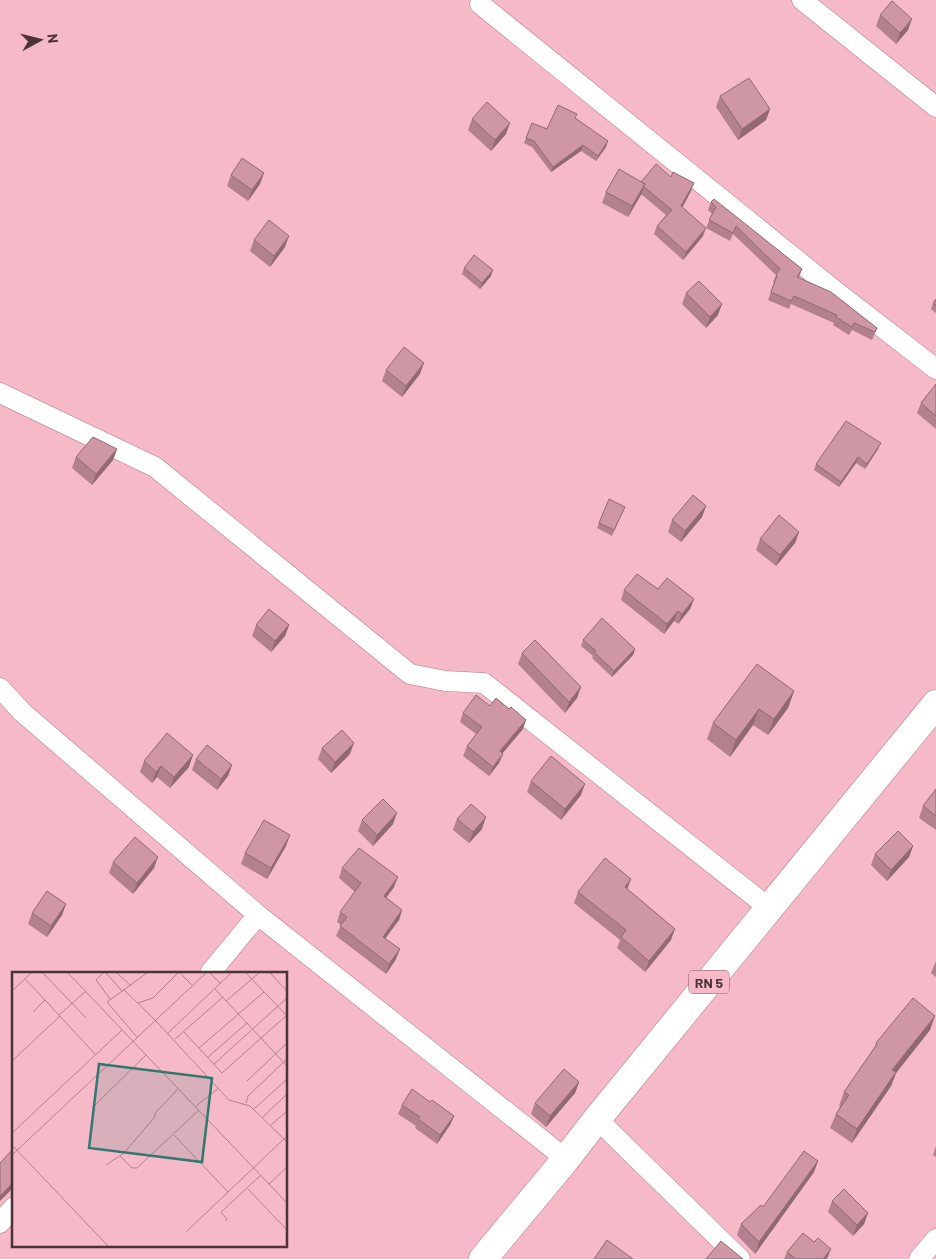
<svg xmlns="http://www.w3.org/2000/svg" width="936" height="1259" viewBox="0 0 936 1259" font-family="Barlow,sans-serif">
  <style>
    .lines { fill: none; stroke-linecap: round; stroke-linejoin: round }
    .street-casing { stroke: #b47c8a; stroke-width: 21 }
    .primary-casing { stroke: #b47c8a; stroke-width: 29 }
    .street { stroke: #fff; stroke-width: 20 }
    .primary { stroke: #fff; stroke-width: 28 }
    .wall { fill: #b2818d }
    .shaded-wall { fill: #916973 }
    .building { fill: #cf96a4; stroke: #916973 }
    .labels { text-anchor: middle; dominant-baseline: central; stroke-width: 4; stroke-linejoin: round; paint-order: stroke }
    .shield { fill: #f6b9c8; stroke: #7e5b63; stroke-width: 1 }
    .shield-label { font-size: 14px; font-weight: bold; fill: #4b3338 }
    .inset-road { fill: none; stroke: #b2838e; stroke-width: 1 }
    .view { fill: #32786f; fill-opacity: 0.15; stroke: #32786f; stroke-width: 2.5 }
    .inset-edge { fill: none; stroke: #4b3338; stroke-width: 2.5 }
  </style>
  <rect width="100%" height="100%" fill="#f6b9c8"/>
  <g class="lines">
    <g class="street-casing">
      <path id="street" d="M 802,0 L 936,107
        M 480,4 L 834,290 L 936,369
        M 0,393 L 155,467 L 410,674 L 445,681 L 484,683 L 769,908
        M 0,688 L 22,712 L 258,915 L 566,1159
        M 210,973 L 258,915
        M 597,1119 L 740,1259
        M 0,1223 L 14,1207
        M 919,1259 L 936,1239"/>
    </g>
    <g class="primary-casing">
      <path id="primary" d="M 483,1259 L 566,1159 L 597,1119 L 936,704"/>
    </g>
    <use href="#street" class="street"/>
    <use href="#primary" class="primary"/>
  </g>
  <path class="wall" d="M 880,15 L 908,30 L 896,44 L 876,26 Z
    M 720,96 L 770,109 L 766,120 L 738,140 L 716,107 Z
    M 575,118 L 606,147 L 596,161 L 581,151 L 551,172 L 532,147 L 524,143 L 532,123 L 547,129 Z
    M 472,119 L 506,134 L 491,151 L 468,130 Z
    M 231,175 L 260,184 L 248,201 L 227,186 Z
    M 671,177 L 691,191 L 682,207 L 703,236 L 683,260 L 654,234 L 657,226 L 666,215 L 641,194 L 628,217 L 602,203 L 606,192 L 641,182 Z
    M 711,202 L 802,269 L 799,278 L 877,328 L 872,340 L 852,330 L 849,335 L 833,325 L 834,323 L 791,304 L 789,309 L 768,300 L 774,283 L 773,282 L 776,275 L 733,234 L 730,241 L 706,228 L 712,214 L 708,210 Z
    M 254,240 L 285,247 L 270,267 L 250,251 Z
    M 464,268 L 491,276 L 480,289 L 462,274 Z
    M 686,293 L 718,315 L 706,328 L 682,304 Z
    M 936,299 L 936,313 L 931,309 L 933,303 Z
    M 386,370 L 420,374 L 402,397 L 382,381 Z
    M 936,384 L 936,429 L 917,413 L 921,403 Z
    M 117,449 L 113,460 L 92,485 L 72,468 L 76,457 Z
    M 878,449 L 865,469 L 856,463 L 839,487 L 814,470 L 816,464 Z
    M 706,506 L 702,517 L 681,542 L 668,532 L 672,520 Z
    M 625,507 L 612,536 L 597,528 L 599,523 Z
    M 799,532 L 795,543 L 776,566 L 756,550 L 760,539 Z
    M 658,589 L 694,599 L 690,609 L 678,624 L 674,621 L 664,634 L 621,600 L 624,590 Z
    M 256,625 L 289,625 L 285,636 L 271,652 L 252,636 Z
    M 583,640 L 635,649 L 633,655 L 612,677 L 592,658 L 593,656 L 581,646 Z
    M 522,653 L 581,687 L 577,698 L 565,713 L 518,664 Z
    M 794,691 L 788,708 L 768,735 L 753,725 L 730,757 L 707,739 L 713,723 Z
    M 463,713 L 523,729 L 502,753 L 499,763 L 489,776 L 463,756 L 467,746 L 476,734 L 460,722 Z
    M 322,748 L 350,754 L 331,773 L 318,759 Z
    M 196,759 L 232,765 L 228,776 L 217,790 L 192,770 Z
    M 144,761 L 189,767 L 170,788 L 157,777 L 152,783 L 140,772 Z
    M 531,781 L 581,795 L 561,820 L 527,792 Z
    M 936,789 L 936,830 L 919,818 L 923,806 Z
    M 457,819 L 482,829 L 469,843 L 453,830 Z
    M 362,820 L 393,824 L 373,846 L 358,831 Z
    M 286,846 L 267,879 L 241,864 L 245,853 Z
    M 913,846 L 909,857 L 887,881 L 871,865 L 875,854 Z
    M 113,862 L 154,868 L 133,894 L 109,873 Z
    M 342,868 L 394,887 L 386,898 L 402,910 L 399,920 L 385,938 L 396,959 L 386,974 L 336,936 L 341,925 L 337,922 L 340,912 L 355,892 L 339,878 Z
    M 628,889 L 671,940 L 645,972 L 617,948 L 620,940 L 574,903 L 578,892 Z
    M 66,904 L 62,915 L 47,937 L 28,924 L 32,913 Z
    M 936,961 L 936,977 L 931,973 Z
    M 930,1030 L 896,1073 L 891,1086 L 852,1143 L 830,1128 L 836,1114 L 840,1107 L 839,1106 L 844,1092 L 875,1047 L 876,1043 Z
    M 579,1082 L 575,1093 L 546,1127 L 531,1114 L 535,1103 Z
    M 430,1102 L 454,1116 L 450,1125 L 437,1144 L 415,1128 L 416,1126 L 398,1114 L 402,1105 Z
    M 936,1146 L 936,1157 L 933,1155 Z
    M 818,1161 L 814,1172 L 755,1254 L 737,1235 L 741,1224 L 763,1207 Z
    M 832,1201 L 868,1213 L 864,1224 L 853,1236 L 828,1212 Z
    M 787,1252 L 827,1259 L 784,1259 Z"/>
  <path class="shaded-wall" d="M 912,19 L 908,30 L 896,44 L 900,33 Z
    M 770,109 L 766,120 L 738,140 L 742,129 Z
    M 510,123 L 506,134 L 491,151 L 495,140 Z
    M 608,141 L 606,147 L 596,161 L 598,156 Z
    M 583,145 L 581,151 L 551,172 L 553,167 Z
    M 264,173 L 260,184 L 248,201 L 252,190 Z
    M 694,183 L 691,191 L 679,214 L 681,206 Z
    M 645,184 L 641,195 L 628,217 L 632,206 Z
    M 706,228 L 703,236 L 683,260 L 686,252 Z
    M 289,236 L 285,247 L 270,267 L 274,256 Z
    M 493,270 L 491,276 L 480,289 L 482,283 Z
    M 722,304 L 718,315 L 706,328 L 710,317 Z
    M 424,363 L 420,374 L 402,397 L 406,386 Z
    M 881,443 L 878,449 L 865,469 L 867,464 Z
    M 117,449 L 113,460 L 92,485 L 96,474 Z
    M 858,457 L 856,463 L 839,487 L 841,482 Z
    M 706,506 L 702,517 L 681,542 L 685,531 Z
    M 799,532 L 795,543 L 776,566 L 780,555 Z
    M 694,599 L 690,609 L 678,624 L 682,614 Z
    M 678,611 L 674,621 L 664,634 L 667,624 Z
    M 289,625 L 285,636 L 271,652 L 275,641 Z
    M 635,649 L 633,655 L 612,677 L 614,671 Z
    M 581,687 L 577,698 L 565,713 L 569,702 Z
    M 794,691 L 788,708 L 768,735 L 774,719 Z
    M 759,709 L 753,725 L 730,757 L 736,740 Z
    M 526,720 L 523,729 L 496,761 L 500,751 Z
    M 354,743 L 350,754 L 331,773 L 335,762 Z
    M 503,754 L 499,763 L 489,776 L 493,767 Z
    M 193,755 L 189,767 L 170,788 L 174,777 Z
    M 232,765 L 228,776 L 217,790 L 221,779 Z
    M 161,766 L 157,777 L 152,783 L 156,772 Z
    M 585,784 L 581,795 L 561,820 L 565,809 Z
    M 397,813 L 393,824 L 373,846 L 377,835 Z
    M 486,817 L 482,829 L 469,843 L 473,832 Z
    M 290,835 L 286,846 L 267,879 L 271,868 Z
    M 913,846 L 909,857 L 887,881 L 891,870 Z
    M 158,857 L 154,868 L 133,894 L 137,883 Z
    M 398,877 L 394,887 L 380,906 L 384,896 Z
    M 631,879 L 627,890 L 625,887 Z
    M 66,904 L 62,915 L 47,937 L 51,926 Z
    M 402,910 L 399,920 L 379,947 L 383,937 Z
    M 675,929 L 671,940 L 645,972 L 649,961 Z
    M 400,949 L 396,959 L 386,974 L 389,964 Z
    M 935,1016 L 930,1030 L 896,1073 L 891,1086 L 852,1143 L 857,1129 L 892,1070 Z
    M 579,1082 L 575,1093 L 546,1127 L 550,1116 Z
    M 454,1116 L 450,1125 L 437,1144 L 440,1135 Z
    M 818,1161 L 814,1172 L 755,1254 L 759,1242 Z
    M 14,1182 L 14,1187 L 0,1201 L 0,1196 Z
    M 868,1213 L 864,1224 L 853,1236 L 857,1225 Z
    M 831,1249 L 827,1259 L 823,1259 Z"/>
  <path class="building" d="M 892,1 L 912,19 L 900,33 L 880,15 Z
    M 749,78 L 770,109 L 742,129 L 720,96 Z
    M 487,102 L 510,123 L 495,140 L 472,119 Z
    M 558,105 L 577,114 L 575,118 L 608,141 L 598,156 L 583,145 L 553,167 L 534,141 L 526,138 L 532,123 L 547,129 Z
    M 242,158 L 264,173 L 252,190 L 231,175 Z
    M 656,164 L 671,177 L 673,172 L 694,183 L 681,206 L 706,228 L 686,252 L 657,226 L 672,210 L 643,186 L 645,184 L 641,182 Z
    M 619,169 L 645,184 L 632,206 L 606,192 Z
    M 714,199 L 802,269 L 797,277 L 831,292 L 877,328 L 875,332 L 854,323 L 852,327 L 836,317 L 837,315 L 794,296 L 791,301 L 771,292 L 777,276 L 776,275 L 780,269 L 736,226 L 733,233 L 709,220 L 716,207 L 711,202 Z
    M 269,220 L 289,236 L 274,256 L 254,240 Z
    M 474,255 L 493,270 L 482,283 L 464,268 Z
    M 699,281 L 722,304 L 710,317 L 686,293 Z
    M 936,299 L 936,306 L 933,303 Z
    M 404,347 L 424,363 L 406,386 L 386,370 Z
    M 936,384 L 936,416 L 921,403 Z
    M 846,421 L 881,443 L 867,464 L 858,457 L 841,482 L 816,464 Z
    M 93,437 L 117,449 L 96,474 L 76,457 Z
    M 693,495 L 706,506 L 685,531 L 672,520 Z
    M 609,499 L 625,507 L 614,530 L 599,523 Z
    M 779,515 L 799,532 L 780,555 L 760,539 Z
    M 637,574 L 658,589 L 667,578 L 694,599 L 682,614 L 678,611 L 667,624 L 624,590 Z
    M 269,609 L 289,625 L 275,641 L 256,625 Z
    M 602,618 L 635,649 L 614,671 L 594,652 L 596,651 L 583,640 Z
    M 535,640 L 581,687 L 569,702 L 522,653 Z
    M 757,664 L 794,691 L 774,719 L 759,709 L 736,740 L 713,723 Z
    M 476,695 L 490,706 L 496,698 L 509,709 L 511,707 L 526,720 L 500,751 L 503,754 L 493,767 L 467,746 L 482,727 L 463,713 Z
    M 342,730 L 354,743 L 335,762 L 322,748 Z
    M 167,733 L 193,755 L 174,777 L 161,766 L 156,772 L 144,761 Z
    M 207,745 L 232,765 L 221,779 L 196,759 Z
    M 551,756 L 585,784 L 565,809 L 531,781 Z
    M 936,789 L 936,816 L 923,806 Z
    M 383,799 L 397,813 L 377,835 L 362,820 Z
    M 471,804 L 486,817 L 473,832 L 457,819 Z
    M 264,820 L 290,835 L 271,868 L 245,853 Z
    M 898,831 L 913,846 L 891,870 L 875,854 Z
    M 135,837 L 158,857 L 137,883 L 113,862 Z
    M 359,848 L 398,877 L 384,896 L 402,910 L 383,937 L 400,949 L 389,964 L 340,926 L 347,917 L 340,912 L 361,883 L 342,868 Z
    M 605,858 L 631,879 L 625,887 L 675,929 L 649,961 L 621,937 L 626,930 L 578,892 Z
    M 47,891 L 66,904 L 51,926 L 32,913 Z
    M 913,998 L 935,1016 L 892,1070 L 896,1072 L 857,1129 L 836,1114 L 849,1095 L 844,1092 L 877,1044 L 876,1043 Z
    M 564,1069 L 579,1082 L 550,1116 L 535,1103 Z
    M 412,1089 L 430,1102 L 432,1100 L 454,1116 L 440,1135 L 418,1119 L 420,1117 L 402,1105 Z
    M 13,1149 L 14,1182 L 0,1196 L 0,1163 Z
    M 804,1151 L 818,1161 L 759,1242 L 741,1224 L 761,1205 L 763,1207 Z
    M 844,1189 L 868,1213 L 857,1225 L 832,1201 Z
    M 803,1233 L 814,1242 L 818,1238 L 831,1249 L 823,1259 L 796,1259 L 787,1252 Z
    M 607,1240 L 633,1259 L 594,1259 Z
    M 721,1241 L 743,1259 L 706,1259 Z"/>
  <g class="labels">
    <rect class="shield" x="689" y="970.5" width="40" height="23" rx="4"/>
    <g class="shield-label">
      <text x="709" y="982">RN 5</text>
    </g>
  </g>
  <g transform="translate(12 972)">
    <rect width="275" height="275" fill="#f6b9c8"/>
    <path class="inset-road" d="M 31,1 L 74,46M 56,1 L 275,231M 91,1 L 84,8 L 98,27M 94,1 L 110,19M 105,1 L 119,14M 168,1 L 181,14M 198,1 L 209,12M 234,1 L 275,44M 258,1 L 275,19M 13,7 L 33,28M 203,17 L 275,94M 112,18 L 143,48M 0,19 L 19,1M 214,29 L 247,1M 126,31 L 141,26 L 166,1M 21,40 L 33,28 L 83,82M 47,43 L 74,19M 143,48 L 217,128 L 238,134 L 275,170M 172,60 L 210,101 L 275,43M 156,61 L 219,1M 125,65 L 95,30 L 135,1M 163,67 L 211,25M 187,76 L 252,20M 196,85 L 235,51M 0,89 L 48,44M 202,92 L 275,26M 235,109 L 275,71M 234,131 L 236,124 L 275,87M 83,133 L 134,83M 184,134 L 207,116M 242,137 L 275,107M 251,145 L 275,122M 259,153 L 275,139M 0,161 L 110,58M 162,163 L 216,220M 0,173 L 96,274M 0,183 L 194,1M 108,184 L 120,196 L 125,196 L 187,138M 94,193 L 112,181 L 142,146 L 144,140 L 166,117M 257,212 L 275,195M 236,217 L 275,258M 213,249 L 215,247 L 209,240 L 249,203M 174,260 L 275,164"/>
    <path class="view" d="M 87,92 L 200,106 L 190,190 L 77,176 Z"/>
    <rect width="275" height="275" class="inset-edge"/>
  </g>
  <g transform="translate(40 40) rotate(83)" stroke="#f6b9c8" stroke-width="4" paint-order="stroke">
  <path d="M0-4L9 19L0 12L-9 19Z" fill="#4b3338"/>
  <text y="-8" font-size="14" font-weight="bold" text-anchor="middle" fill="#4b3338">N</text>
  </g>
</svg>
